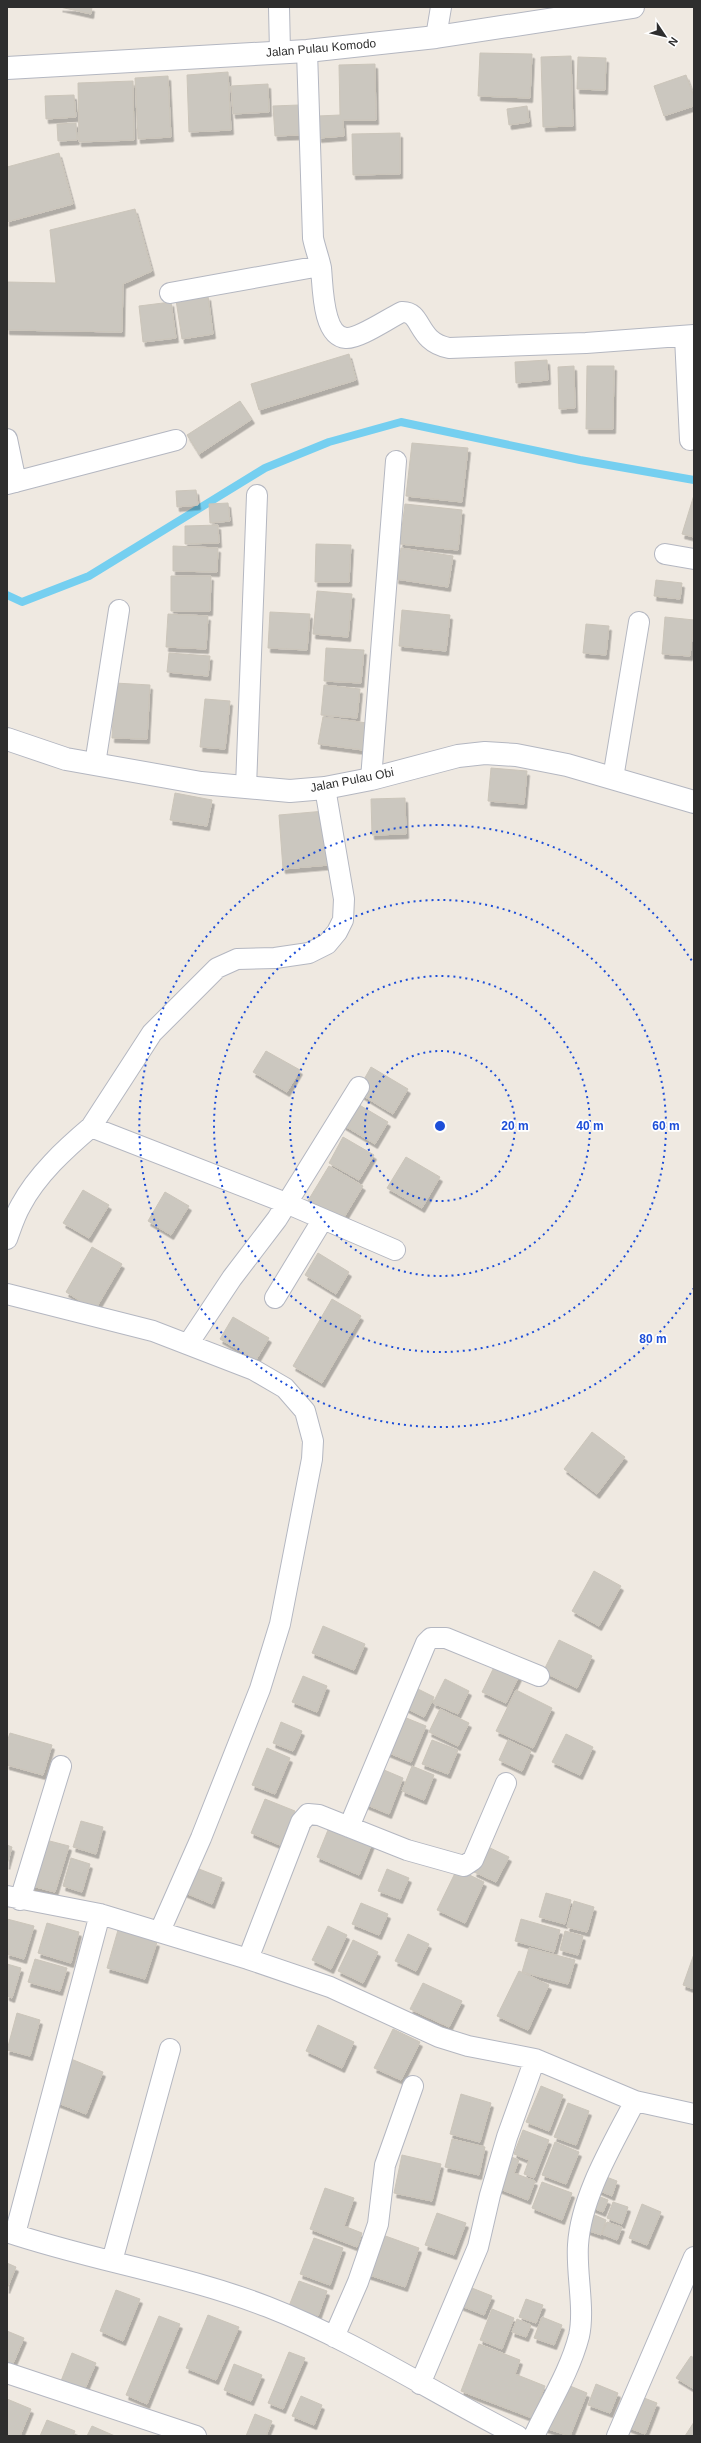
<svg xmlns="http://www.w3.org/2000/svg" width="701" height="2443" viewBox="0 0 701 2443" font-family="Arial,sans-serif">
  <style>
    .lines { fill: none; stroke-linecap: round; stroke-linejoin: round }
    .stream { stroke: #75cff0; stroke-width: 8 }
    .building { fill: #cbc7bf; stroke: #cbc5ba; filter: url(#shadow) }
    .minor-casing { stroke: #b4b7c1; stroke-width: 22 }
    .tertiary-casing { stroke: #b4b7c1; stroke-width: 24 }
    .minor { stroke: #fff; stroke-width: 20 }
    .tertiary { stroke: #fff; stroke-width: 22 }
    .ring { fill: none; stroke: #1d4ed8; stroke-width: 2; stroke-dasharray: 2 4 }
    .labels { text-anchor: middle; dominant-baseline: central; stroke-width: 3.5; stroke-linejoin: round; paint-order: stroke }
    .street-label { font-size: 12px; fill: #2e2e2e; stroke: #fff }
    .centre { fill: #1d4ed8; stroke: #fff; stroke-width: 2 }
    .ring-label { font-size: 12px; text-anchor: middle; font-weight: bold; fill: #1d4ed8; stroke: #fff; stroke-width: 3.5; stroke-linejoin: round; paint-order: stroke }
  </style>
  <defs>
    <filter id="shadow"><feDropShadow dx="2.5" dy="4.5" stdDeviation="0" flood-color="#0004"/></filter>
  </defs>
  <rect width="100%" height="100%" fill="#efe9e1"/>
  <g class="lines">
    <path class="stream" d="M 7,595 L 22,602 L 89,576 L 265,468 L 329,442 L 401,422 L 580,460 L 694,480"/>
  </g>
  <path class="building" d="M 60,7 L 92,7 L 91,14 Z
    M 480,53 L 532,54 L 530,98 L 478,96 Z
    M 571,56 L 573,126 L 543,127 L 541,57 Z
    M 578,57 L 606,58 L 605,90 L 577,89 Z
    M 375,64 L 376,120 L 343,120 L 344,136 L 319,138 L 318,116 L 340,115 L 339,65 Z
    M 228,72 L 231,130 L 189,132 L 187,75 Z
    M 686,75 L 694,97 L 694,106 L 664,116 L 654,86 Z
    M 168,76 L 171,137 L 138,139 L 135,78 Z
    M 133,81 L 134,140 L 79,142 L 78,83 Z
    M 268,84 L 269,112 L 233,114 L 231,86 Z
    M 74,95 L 76,117 L 46,119 L 45,96 Z
    M 299,105 L 300,135 L 275,136 L 273,106 Z
    M 527,106 L 529,122 L 509,125 L 507,109 Z
    M 76,123 L 77,140 L 58,141 L 57,124 Z
    M 400,133 L 400,174 L 353,175 L 352,134 Z
    M 59,153 L 73,204 L 7,222 L 7,167 Z
    M 135,209 L 152,271 L 123,284 L 122,332 L 7,330 L 7,282 L 56,283 L 50,230 Z
    M 208,296 L 213,334 L 182,339 L 176,300 Z
    M 171,302 L 176,338 L 143,342 L 139,306 Z
    M 349,354 L 356,380 L 259,410 L 251,384 Z
    M 547,360 L 548,380 L 516,383 L 515,362 Z
    M 574,366 L 575,408 L 559,409 L 558,367 Z
    M 587,366 L 614,366 L 613,429 L 586,429 Z
    M 240,401 L 252,419 L 199,454 L 187,435 Z
    M 412,443 L 468,448 L 462,502 L 406,496 Z
    M 196,490 L 198,505 L 177,507 L 176,491 Z
    M 694,495 L 694,537 L 682,534 Z
    M 228,503 L 230,521 L 210,523 L 209,504 Z
    M 405,504 L 462,510 L 458,550 L 400,544 Z
    M 218,525 L 219,543 L 185,544 L 185,526 Z
    M 316,544 L 351,545 L 349,582 L 315,582 Z
    M 173,546 L 218,548 L 217,572 L 173,571 Z
    M 401,548 L 453,556 L 448,587 L 396,579 Z
    M 171,576 L 211,576 L 210,611 L 171,611 Z
    M 656,580 L 682,583 L 680,599 L 654,596 Z
    M 317,591 L 352,594 L 348,637 L 313,634 Z
    M 402,610 L 450,615 L 446,651 L 399,646 Z
    M 270,612 L 310,614 L 307,650 L 268,648 Z
    M 168,614 L 208,616 L 206,649 L 166,647 Z
    M 665,617 L 694,620 L 690,656 L 662,654 Z
    M 586,624 L 609,626 L 606,655 L 583,653 Z
    M 326,648 L 364,650 L 361,683 L 324,681 Z
    M 169,653 L 210,656 L 208,676 L 167,672 Z
    M 115,683 L 150,685 L 147,739 L 112,738 Z
    M 324,685 L 360,689 L 357,718 L 321,715 Z
    M 205,699 L 230,701 L 225,749 L 200,747 Z
    M 323,717 L 367,723 L 363,750 L 318,744 Z
    M 491,768 L 527,771 L 524,804 L 488,801 Z
    M 175,793 L 212,800 L 207,826 L 170,820 Z
    M 405,798 L 406,834 L 372,835 L 371,799 Z
    M 325,811 L 329,865 L 283,869 L 279,815 Z
    M 266,1051 L 300,1070 L 287,1092 L 253,1072 Z
    M 371,1067 L 408,1089 L 393,1114 L 357,1092 Z
    M 356,1103 L 388,1122 L 375,1144 L 343,1125 Z
    M 343,1137 L 374,1155 L 359,1180 L 329,1163 Z
    M 406,1157 L 440,1177 L 422,1208 L 387,1188 Z
    M 329,1166 L 363,1186 L 340,1224 L 306,1204 Z
    M 83,1190 L 109,1205 L 89,1238 L 63,1223 Z
    M 165,1192 L 189,1206 L 171,1235 L 148,1221 Z
    M 92,1247 L 122,1264 L 95,1310 L 66,1292 Z
    M 318,1253 L 349,1272 L 336,1294 L 305,1275 Z
    M 332,1299 L 361,1316 L 322,1383 L 293,1366 Z
    M 233,1317 L 269,1338 L 256,1360 L 220,1339 Z
    M 592,1432 L 625,1457 L 597,1494 L 564,1469 Z
    M 594,1571 L 621,1586 L 599,1626 L 572,1611 Z
    M 323,1626 L 365,1644 L 354,1670 L 312,1653 Z
    M 559,1640 L 592,1656 L 577,1688 L 543,1672 Z
    M 495,1665 L 519,1676 L 506,1703 L 482,1692 Z
    M 303,1676 L 327,1686 L 317,1712 L 292,1702 Z
    M 445,1679 L 469,1691 L 458,1714 L 433,1703 Z
    M 412,1686 L 434,1697 L 424,1717 L 402,1706 Z
    M 516,1690 L 552,1708 L 533,1748 L 496,1731 Z
    M 440,1709 L 469,1723 L 458,1746 L 429,1732 Z
    M 399,1715 L 426,1726 L 411,1762 L 384,1751 Z
    M 281,1722 L 302,1731 L 293,1751 L 273,1743 Z
    M 10,1733 L 52,1745 L 43,1775 L 7,1765 L 7,1742 Z
    M 566,1734 L 593,1747 L 580,1775 L 552,1762 Z
    M 432,1740 L 458,1750 L 448,1774 L 422,1764 Z
    M 508,1740 L 531,1751 L 522,1771 L 499,1760 Z
    M 267,1748 L 290,1758 L 275,1794 L 252,1785 Z
    M 412,1766 L 434,1775 L 424,1800 L 402,1791 Z
    M 377,1767 L 403,1778 L 389,1814 L 362,1803 Z
    M 265,1799 L 295,1811 L 280,1845 L 251,1833 Z
    M 81,1821 L 103,1827 L 96,1854 L 73,1847 Z
    M 330,1825 L 372,1843 L 359,1875 L 317,1857 Z
    M 42,1839 L 69,1846 L 55,1892 L 28,1885 Z
    M 7,1845 L 12,1847 L 7,1865 Z
    M 486,1846 L 509,1857 L 496,1882 L 474,1872 Z
    M 71,1858 L 90,1864 L 82,1892 L 63,1886 Z
    M 194,1867 L 222,1878 L 212,1904 L 183,1892 Z
    M 387,1869 L 409,1878 L 400,1899 L 378,1891 Z
    M 457,1869 L 484,1882 L 465,1923 L 437,1910 Z
    M 546,1893 L 571,1900 L 565,1924 L 539,1917 Z
    M 574,1901 L 594,1907 L 587,1932 L 567,1927 Z
    M 361,1903 L 388,1914 L 379,1935 L 352,1924 Z
    M 7,1919 L 34,1926 L 24,1959 L 7,1954 Z
    M 521,1919 L 560,1930 L 554,1952 L 515,1941 Z
    M 47,1923 L 79,1932 L 71,1963 L 38,1953 Z
    M 328,1926 L 347,1935 L 331,1969 L 312,1960 Z
    M 118,1930 L 157,1942 L 145,1979 L 107,1968 Z
    M 565,1931 L 583,1936 L 578,1955 L 560,1950 Z
    M 408,1934 L 429,1944 L 416,1971 L 395,1961 Z
    M 353,1940 L 378,1952 L 363,1983 L 338,1971 Z
    M 529,1948 L 575,1960 L 568,1984 L 522,1972 Z
    M 694,1954 L 694,1989 L 683,1985 Z
    M 35,1959 L 67,1968 L 60,1991 L 28,1982 Z
    M 7,1964 L 21,1968 L 12,1998 L 7,1996 Z
    M 519,1971 L 549,1985 L 528,2030 L 497,2016 Z
    M 423,1983 L 462,2001 L 449,2027 L 410,2009 Z
    M 17,2013 L 40,2020 L 30,2056 L 7,2050 Z
    M 318,2025 L 354,2042 L 342,2068 L 306,2051 Z
    M 393,2029 L 420,2042 L 401,2080 L 374,2068 Z
    M 71,2059 L 103,2072 L 86,2114 L 53,2101 Z
    M 541,2086 L 563,2095 L 549,2131 L 526,2122 Z
    M 461,2094 L 491,2103 L 480,2142 L 450,2134 Z
    M 568,2103 L 589,2111 L 576,2145 L 554,2137 Z
    M 523,2130 L 549,2140 L 534,2178 L 524,2174 L 529,2160 L 514,2154 Z
    M 452,2139 L 485,2147 L 479,2175 L 445,2167 Z
    M 555,2142 L 579,2152 L 566,2184 L 542,2175 Z
    M 402,2155 L 441,2164 L 432,2201 L 394,2193 Z
    M 509,2156 L 519,2160 L 514,2173 L 535,2181 L 528,2200 L 495,2187 Z
    M 601,2175 L 617,2181 L 612,2196 L 596,2189 Z
    M 542,2182 L 572,2193 L 562,2220 L 532,2208 Z
    M 325,2188 L 354,2198 L 344,2226 L 362,2233 L 357,2247 L 310,2229 Z
    M 593,2194 L 608,2200 L 603,2212 L 588,2206 Z
    M 613,2202 L 628,2207 L 622,2224 L 607,2218 Z
    M 642,2204 L 661,2212 L 647,2245 L 629,2238 Z
    M 588,2212 L 606,2220 L 601,2235 L 581,2228 Z
    M 437,2213 L 466,2223 L 454,2255 L 425,2245 Z
    M 607,2222 L 622,2227 L 617,2240 L 602,2234 Z
    M 377,2233 L 419,2248 L 405,2287 L 363,2273 Z
    M 314,2238 L 343,2248 L 330,2285 L 300,2274 Z
    M 7,2263 L 16,2267 L 7,2289 Z
    M 299,2281 L 327,2291 L 318,2316 L 289,2306 Z
    M 467,2286 L 492,2296 L 484,2315 L 459,2305 Z
    M 116,2290 L 140,2299 L 123,2341 L 100,2331 Z
    M 526,2299 L 543,2305 L 536,2323 L 519,2317 Z
    M 492,2309 L 514,2318 L 502,2349 L 480,2340 Z
    M 208,2315 L 239,2327 L 216,2380 L 186,2368 Z
    M 159,2316 L 180,2324 L 147,2404 L 126,2395 Z
    M 542,2317 L 562,2325 L 554,2345 L 534,2338 Z
    M 517,2319 L 531,2325 L 526,2337 L 512,2332 Z
    M 7,2331 L 24,2338 L 12,2366 L 7,2364 Z
    M 479,2344 L 520,2360 L 515,2374 L 545,2386 L 532,2418 L 461,2391 Z
    M 289,2352 L 305,2358 L 283,2409 L 268,2403 Z
    M 72,2353 L 96,2363 L 84,2391 L 61,2381 Z
    M 691,2356 L 694,2358 L 694,2389 L 676,2378 Z
    M 234,2364 L 262,2375 L 251,2401 L 224,2390 Z
    M 563,2383 L 587,2393 L 570,2436 L 545,2428 Z
    M 596,2384 L 618,2393 L 610,2413 L 588,2405 Z
    M 301,2396 L 322,2405 L 314,2425 L 292,2416 Z
    M 639,2396 L 657,2403 L 645,2434 L 627,2427 Z
    M 7,2399 L 31,2409 L 20,2436 L 7,2436 Z
    M 255,2414 L 272,2421 L 266,2436 L 246,2436 Z
    M 47,2420 L 75,2431 L 73,2436 L 40,2436 Z
    M 694,2422 L 694,2436 L 685,2436 Z
    M 92,2426 L 115,2436 L 87,2436 Z"/>
  <g class="lines">
    <g class="minor-casing">
      <path id="minor" d="M 279,7 L 280,52
        M 436,37 L 441,7
        M 307,51 L 313,238 C 315,248 319,258 321,268 C 323,286 322,336 346,338 C 359,339 389,318 402,312 C 423,311 416,342 449,348 L 586,343 L 694,335
        M 170,293 L 320,266
        M 685,337 L 690,440
        M 7,439 L 16,482
        M 7,484 L 176,440
        M 665,554 L 694,559
        M 95,764 L 119,610
        M 613,778 L 639,622
        M 371,779 L 396,461
        M 246,787 L 257,495
        M 91,1127 L 286,1203 L 395,1250
        M 7,1239 C 11,1228 15,1215 21,1205 C 37,1175 65,1149 91,1127 L 152,1033 L 217,968 L 237,959 L 275,958 L 309,953 L 327,944 L 337,932 L 343,920 L 344,899 L 325,788
        M 7,1294 L 153,1331 L 254,1370 L 285,1388 L 305,1411 L 313,1441 L 312,1459 L 280,1624 L 260,1689 L 201,1838 L 160,1931
        M 275,1298 L 323,1219
        M 188,1344 L 232,1278 L 277,1219 L 359,1087
        M 349,1827 L 426,1643 L 431,1638 L 446,1638 L 539,1676
        M 7,1896 L 100,1914 L 248,1959 L 330,1987 L 439,2037 L 468,2046 L 535,2059 L 635,2101 L 694,2114
        M 20,1900 L 61,1766
        M 248,1959 L 301,1822 L 308,1814 L 319,1815 L 407,1850 L 464,1866 L 473,1860 L 506,1783
        M 7,2232 C 93,2261 183,2274 268,2307 C 355,2341 435,2394 518,2436
        M 15,2234 L 100,1914
        M 112,2261 L 170,2049
        M 334,2337 L 358,2282 L 378,2224 L 385,2165 L 413,2086
        M 7,2373 L 196,2436
        M 420,2384 L 478,2247 L 490,2195 L 507,2137 L 535,2059
        M 534,2436 C 549,2404 570,2371 579,2336 C 585,2309 576,2273 578,2245 C 581,2196 613,2144 635,2101
        M 617,2436 L 694,2257"/>
    </g>
    <g class="tertiary-casing">
      <path id="tertiary" d="M 7,68 L 307,51 L 436,37 L 633,7
        M 7,739 L 66,759 L 201,783 L 290,791 L 325,788 L 371,779 L 458,756 L 485,753 L 516,755 L 567,765 L 694,802"/>
    </g>
    <use href="#minor" class="minor"/>
    <use href="#tertiary" class="tertiary"/>
  </g>
  <g class="ring">
    <circle cx="440" cy="1126" r="75"/>
    <circle cx="440" cy="1126" r="150"/>
    <circle cx="440" cy="1126" r="226"/>
    <path d="M694 1288A301 301 0 1 1 694 964"/>
  </g>
  <g class="labels">
    <g class="street-label">
      <text transform="translate(321 48) rotate(-5)">Jalan Pulau Komodo</text>
      <text transform="translate(352 780) rotate(-11)">Jalan Pulau Obi</text>
    </g>
  </g>
  <circle cx="440" cy="1126" r="6" class="centre"/>
  <g class="ring-label">
    <text x="515" y="1130">20 m</text>
    <text x="590" y="1130">40 m</text>
    <text x="666" y="1130">60 m</text>
    <text x="653" y="1343">80 m</text>
  </g>
  <rect width="701" height="2443" fill="none" stroke="#2e2e2e" stroke-width="16"/>
  <g transform="translate(665 36) rotate(125)" stroke="#ffffff" stroke-width="3" paint-order="stroke">
  <path d="M0-3L7 15L0 10L-7 15Z" fill="#2e2e2e"/>
  <text y="-6" font-size="11" font-weight="bold" text-anchor="middle" fill="#2e2e2e">N</text>
  </g>
</svg>
